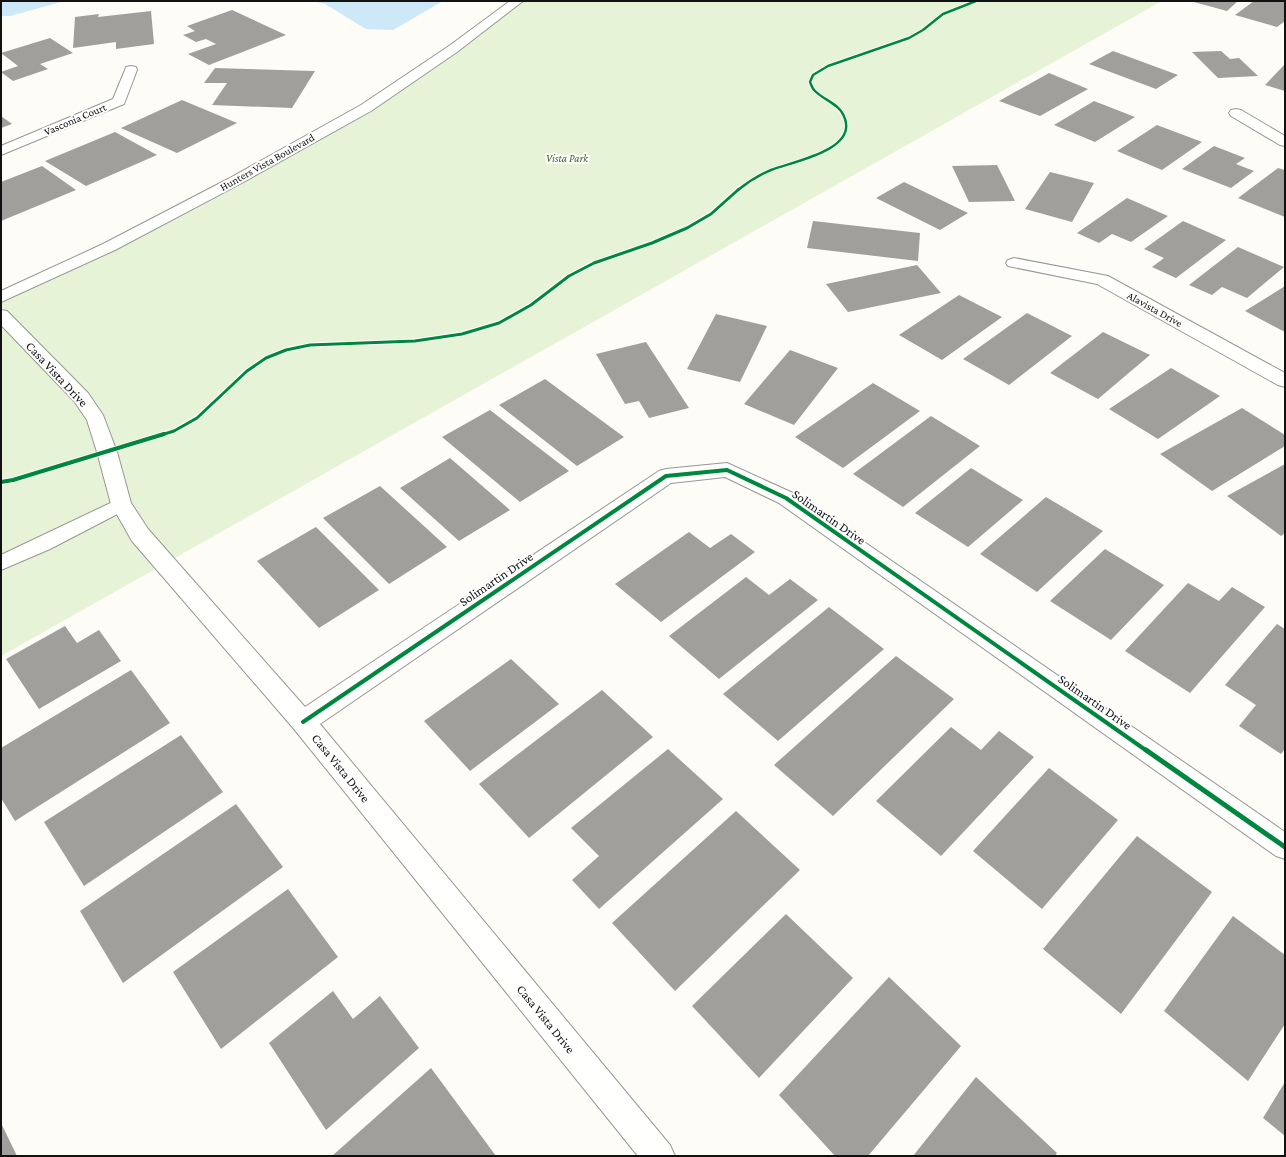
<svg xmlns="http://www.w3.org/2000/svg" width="1286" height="1157" viewBox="0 0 1286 1157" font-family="'Crimson Pro',serif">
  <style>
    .green { fill: #e7f3d7 }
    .water { fill: #cde8f7 }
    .building { fill: #a19f9c }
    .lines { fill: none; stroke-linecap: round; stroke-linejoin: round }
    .service-casing { stroke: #979795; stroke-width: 2 }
    .minor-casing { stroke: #979795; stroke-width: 2 }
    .tertiary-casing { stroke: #979795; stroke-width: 2 }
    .service { fill: #fffffe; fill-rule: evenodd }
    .minor { fill: #fffffe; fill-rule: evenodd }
    .tertiary { fill: #fffffe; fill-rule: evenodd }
    .cycleway-far3-casing { stroke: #fff; stroke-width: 4 }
    .cycleway-far2-casing { stroke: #fff; stroke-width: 5 }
    .cycleway-far1-casing { stroke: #fff; stroke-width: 6 }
    .cycleway-casing { stroke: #fff; stroke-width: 8 }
    .cycleway-far3 { stroke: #00873e; stroke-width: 2.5 }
    .cycleway-far2 { stroke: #00873e; stroke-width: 3 }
    .cycleway-far1 { stroke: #00873e; stroke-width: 4 }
    .cycleway { stroke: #00873e; stroke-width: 5 }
    .labels { text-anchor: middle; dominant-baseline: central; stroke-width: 4; stroke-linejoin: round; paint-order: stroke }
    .far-street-label { font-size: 11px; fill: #111; stroke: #fff }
    .far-park-label { font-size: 11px; font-style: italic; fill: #2f6b1f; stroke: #fff }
    .street-label { font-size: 13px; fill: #111; stroke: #fff }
  </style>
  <rect width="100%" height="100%" fill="#fdfcf7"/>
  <path class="green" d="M 517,1 L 1162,1 L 1,656 L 1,297 L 366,108 Z"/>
  <path class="water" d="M 1,1 L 65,1 L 10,16 L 1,16 Z
    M 313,1 L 443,1 L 393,30 L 366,29 L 325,4 Z"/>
  <path class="building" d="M 1190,1 L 1238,1 L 1227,11 Z
    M 1254,1 L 1285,1 L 1285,21 L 1277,27 L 1235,15 Z
    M 232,10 L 286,35 L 209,65 L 188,54 L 216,44 L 206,39 L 196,42 L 183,35 L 195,31 L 187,26 Z
    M 151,11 L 154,44 L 116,49 L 116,42 L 73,48 L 75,17 L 99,14 L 98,17 Z
    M 50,38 L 73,53 L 40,64 L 48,69 L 13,81 L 1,72 L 18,66 L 1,53 Z
    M 1113,51 L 1178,75 L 1156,89 L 1089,64 Z
    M 1221,51 L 1230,59 L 1239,58 L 1258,76 L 1218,78 L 1192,52 Z
    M 1285,64 L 1285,91 L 1265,85 Z
    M 215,68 L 315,71 L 292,108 L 212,105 L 227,83 L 204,83 Z
    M 1049,73 L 1088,89 L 1040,116 L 999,101 Z
    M 182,100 L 237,123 L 177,153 L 121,128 Z
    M 1094,101 L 1135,117 L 1095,142 L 1054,125 Z
    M 1,116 L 12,124 L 1,128 Z
    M 1157,125 L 1202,142 L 1162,170 L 1117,151 Z
    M 115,132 L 157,155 L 86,186 L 45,161 Z
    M 1214,146 L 1245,158 L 1236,164 L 1254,171 L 1231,188 L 1182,169 Z
    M 997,165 L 1015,201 L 969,202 L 952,166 Z
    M 42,166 L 76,190 L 1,221 L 1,182 Z
    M 1278,168 L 1285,170 L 1285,217 L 1238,198 Z
    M 1050,172 L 1094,183 L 1072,222 L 1025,209 Z
    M 904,182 L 968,213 L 940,230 L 876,198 Z
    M 1127,198 L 1168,216 L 1131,242 L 1112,234 L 1099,243 L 1077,233 Z
    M 813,221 L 920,233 L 918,261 L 807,248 Z
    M 1183,221 L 1226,240 L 1176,278 L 1152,267 L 1164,258 L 1144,249 Z
    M 1238,247 L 1284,267 L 1247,298 L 1222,287 L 1212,295 L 1189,285 Z
    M 917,265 L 941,293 L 848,312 L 826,284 Z
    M 1285,286 L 1285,332 L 1245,311 Z
    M 959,295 L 1002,317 L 942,360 L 899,335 Z
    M 1027,313 L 1072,336 L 1009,385 L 963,359 Z
    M 716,314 L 767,326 L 740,382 L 687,369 Z
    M 1103,332 L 1150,355 L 1098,399 L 1050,373 Z
    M 646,342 L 689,408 L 649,418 L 639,401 L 625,404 L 596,354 Z
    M 790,350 L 838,368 L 794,425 L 744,404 Z
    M 1171,368 L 1220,396 L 1158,439 L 1109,409 Z
    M 545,379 L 624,437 L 577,466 L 499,405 Z
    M 873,383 L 920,411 L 843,468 L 795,437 Z
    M 1242,408 L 1285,435 L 1285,446 L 1212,491 L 1160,454 Z
    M 490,410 L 569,471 L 520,502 L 442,437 Z
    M 931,416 L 980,446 L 903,507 L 853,474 Z
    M 450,458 L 510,510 L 459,541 L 400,488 Z
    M 1285,464 L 1285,533 L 1281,536 L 1227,496 Z
    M 971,468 L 1023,500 L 968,547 L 915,513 Z
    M 380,486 L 447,547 L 389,584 L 323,518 Z
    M 1046,497 L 1103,531 L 1037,592 L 980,554 Z
    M 316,527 L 379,590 L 319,628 L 257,561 Z
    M 689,532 L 710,548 L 731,534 L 755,552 L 661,622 L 615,584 Z
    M 1105,549 L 1164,585 L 1111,640 L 1050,601 Z
    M 746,577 L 769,595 L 790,579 L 818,600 L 719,679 L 669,636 Z
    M 1188,583 L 1219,601 L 1232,587 L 1265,607 L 1190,693 L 1125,651 Z
    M 829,607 L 884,649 L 778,741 L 723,694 Z
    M 1277,624 L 1285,629 L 1285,749 L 1281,754 L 1239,726 L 1256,705 L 1225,685 Z
    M 65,626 L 77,643 L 99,630 L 121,661 L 39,709 L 6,659 Z
    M 896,656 L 954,699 L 833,816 L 774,765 Z
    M 511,659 L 559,704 L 470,771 L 424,721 Z
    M 131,670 L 170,723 L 15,821 L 1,798 L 1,748 Z
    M 602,690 L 653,737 L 529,838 L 479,784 Z
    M 951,727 L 981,750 L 999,731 L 1034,757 L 941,856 L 876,801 Z
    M 181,735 L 223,792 L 84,886 L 44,822 Z
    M 668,749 L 723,799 L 599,909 L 572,880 L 599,856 L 571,828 Z
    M 1049,768 L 1118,820 L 1042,909 L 973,851 Z
    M 236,804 L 283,867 L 123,983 L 80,911 Z
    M 736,811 L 800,870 L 675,991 L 612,923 Z
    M 1137,836 L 1212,892 L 1121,1014 L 1043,949 Z
    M 288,889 L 338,957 L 221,1049 L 173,972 Z
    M 786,914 L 853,978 L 759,1078 L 692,1006 Z
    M 1233,916 L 1285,955 L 1285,1024 L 1248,1081 L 1164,1011 Z
    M 889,977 L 961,1046 L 868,1156 L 835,1156 L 779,1095 Z
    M 333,991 L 353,1019 L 380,996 L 419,1048 L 326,1130 L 269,1043 Z
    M 431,1068 L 496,1156 L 332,1156 Z
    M 976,1077 L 1057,1153 L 1055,1156 L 913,1156 Z
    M 1285,1082 L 1285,1136 L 1263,1118 Z
    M 1,1123 L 17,1156 L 1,1156 Z"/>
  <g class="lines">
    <g class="service-casing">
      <path id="service" d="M 121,498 L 127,499 L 130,504 L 127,509 L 50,549 L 1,570 L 1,555 Z"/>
    </g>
    <g class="minor-casing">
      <path id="minor" d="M 131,66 L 136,67 L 137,70 L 124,104 L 1,155 L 1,146 L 113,99 L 125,70 L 126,67 Z
        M 1236,109 L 1241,110 L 1285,136 L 1285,146 L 1280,145 L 1231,116 L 1229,113 L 1231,110 Z
        M 1014,258 L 1108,276 L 1285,373 L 1285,387 L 1278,385 L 1097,284 L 1008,266 L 1006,263 L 1008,260 Z
        M 1,310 L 7,311 L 88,393 L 103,415 L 117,452 L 131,503 L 148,529 L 305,707 L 659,471 L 666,469 L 727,463 L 793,493 L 1285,832 L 1285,859 L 1276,856 L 779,503 L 725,477 L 671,483 L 320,724 L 670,1145 L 675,1156 L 638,1156 L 294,729 L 132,541 L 111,504 L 97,452 L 87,420 L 74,401 L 1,325 Z"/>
    </g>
    <g class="tertiary-casing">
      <path id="tertiary" d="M 510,1 L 523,1 L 457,52 L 371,111 L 238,185 L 115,250 L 1,302 L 1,291 L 103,244 L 228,179 L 361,105 L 449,46 Z"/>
    </g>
    <use href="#service" class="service"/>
    <use href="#minor" class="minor"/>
    <use href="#tertiary" class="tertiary"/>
    <g class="cycleway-far3-casing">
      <path id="cycleway-far3" d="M 738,190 C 748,182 759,175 771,170 C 791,162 856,151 845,119 C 840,103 824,101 814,90 C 812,88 811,84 810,82 L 813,75 L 828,66 L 909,38 L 923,30 L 943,14 L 976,1"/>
    </g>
    <g class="cycleway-far2-casing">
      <path id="cycleway-far2" d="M 161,435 L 174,431 L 197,418 L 247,371 L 266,358 L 286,350 L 310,345 L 415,341 L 462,334 L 499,323 L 531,305 L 569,276 L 594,263 L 652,243 L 687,228 L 711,214 L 739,189"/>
    </g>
    <g class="cycleway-far1-casing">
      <path id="cycleway-far1" d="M 1,482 L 13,480 L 164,434
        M 303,722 L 666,476 L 727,470 L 786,498 L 1147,751"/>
    </g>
    <g class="cycleway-casing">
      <path id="cycleway" d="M 1146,750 L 1285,847"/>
    </g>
    <use href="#cycleway-far3" class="cycleway-far3"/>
    <use href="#cycleway-far2" class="cycleway-far2"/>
    <use href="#cycleway-far1" class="cycleway-far1"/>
    <use href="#cycleway" class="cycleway"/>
  </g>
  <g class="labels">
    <g class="far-street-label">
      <text transform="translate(75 119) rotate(-23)">Vasconia Court</text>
      <text transform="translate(267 162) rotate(-29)">Hunters Vista Boulevard</text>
      <text transform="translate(1155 309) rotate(29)">Alavista Drive</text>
    </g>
    <g class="far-park-label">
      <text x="567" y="158">Vista Park</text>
    </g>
    <g class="street-label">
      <text transform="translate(57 374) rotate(47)">Casa Vista Drive</text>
      <text transform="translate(829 517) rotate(35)">Solimartin Drive</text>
      <text transform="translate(496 579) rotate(-34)">Solimartin Drive</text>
      <text transform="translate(1095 702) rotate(35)">Solimartin Drive</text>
      <text transform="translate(341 768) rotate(51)">Casa Vista Drive</text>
      <text transform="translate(546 1019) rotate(51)">Casa Vista Drive</text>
    </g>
  </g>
  <rect width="1286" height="1157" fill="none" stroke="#111111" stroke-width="4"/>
</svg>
